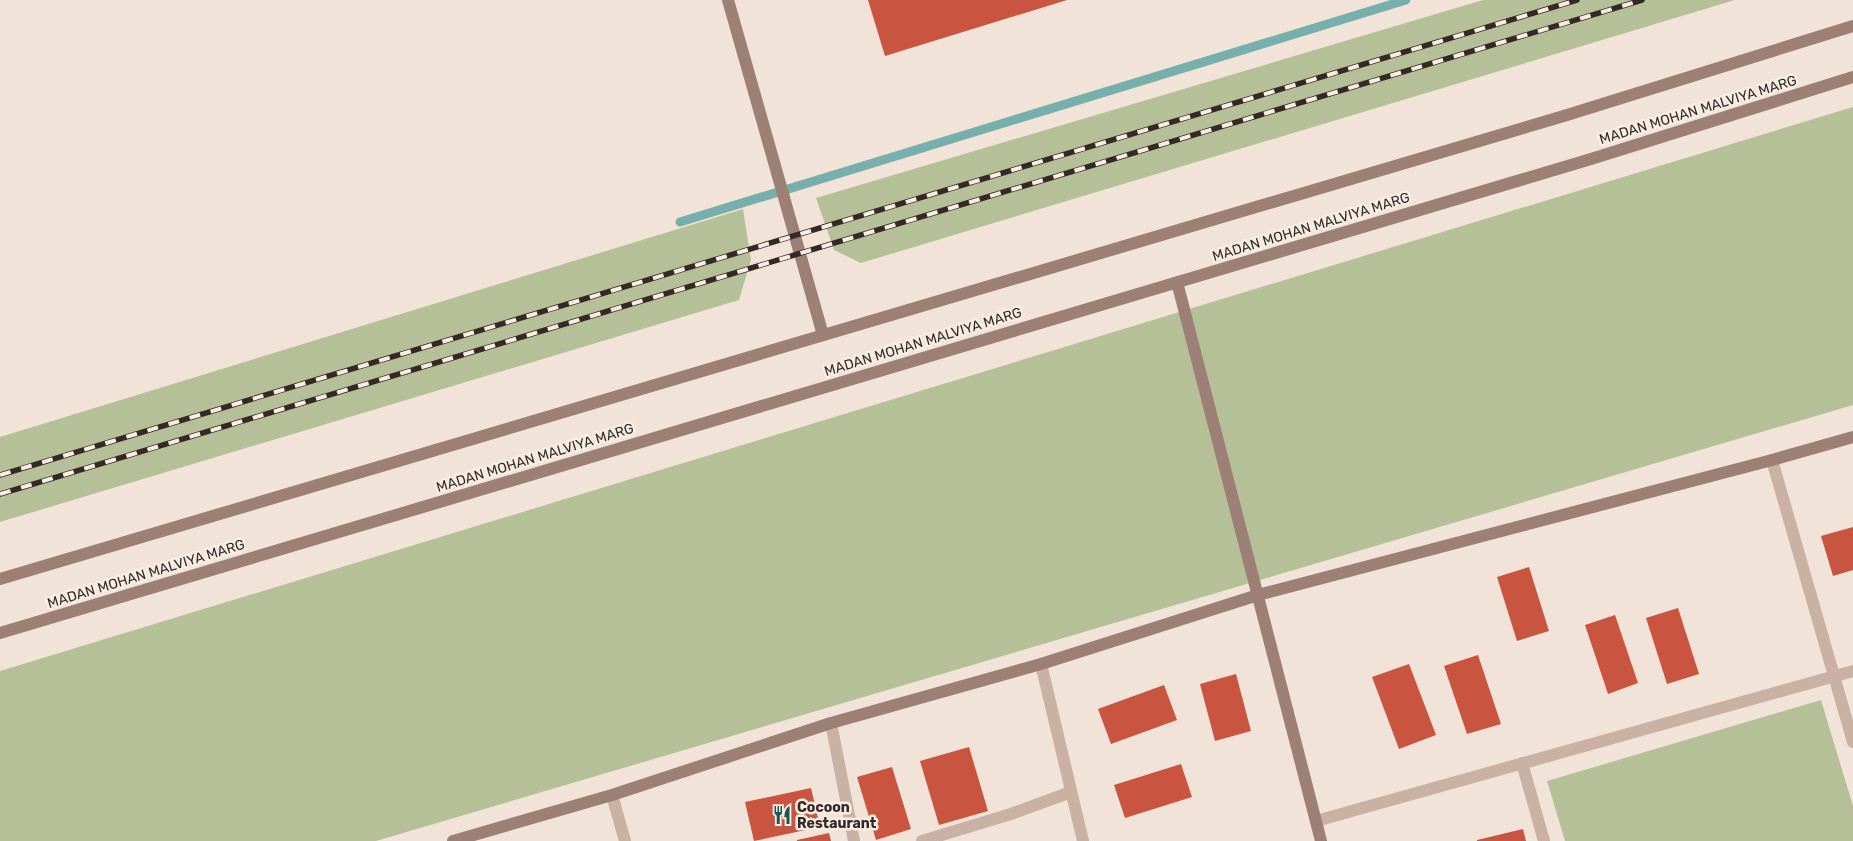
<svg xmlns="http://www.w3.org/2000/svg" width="1853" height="841" viewBox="0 0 1853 841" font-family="Rubik,sans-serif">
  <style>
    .green { fill: #b6c098 }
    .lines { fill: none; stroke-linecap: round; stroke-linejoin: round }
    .stream { stroke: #76afac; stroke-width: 9 }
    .building { fill: #c9543f }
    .lane { stroke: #c9b2a4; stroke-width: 12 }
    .secondary { stroke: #9d8075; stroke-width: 12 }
    .rail-casing { stroke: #352926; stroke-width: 5.5 }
    .rail { stroke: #f9eee4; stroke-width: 4; stroke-dasharray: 11; stroke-linecap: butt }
    .labels { text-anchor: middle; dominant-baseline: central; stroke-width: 5; stroke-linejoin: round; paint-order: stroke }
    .street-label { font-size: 14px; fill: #352926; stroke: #f9eee4 }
    .poi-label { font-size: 14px; font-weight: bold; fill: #352926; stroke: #f9eee4; text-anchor: start }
  </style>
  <rect width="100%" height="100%" fill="#f1e3d8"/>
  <path class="green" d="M 1483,0 L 1735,0 L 861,263 L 834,250 L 816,198 Z
    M 1853,107 L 1853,405 L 376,841 L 0,841 L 0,671 Z
    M 743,209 L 751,260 L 739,300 L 0,522 L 0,437 Z
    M 1821,700 L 1853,806 L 1853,841 L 1565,841 L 1547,781 Z"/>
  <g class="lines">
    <path class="stream" d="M 680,222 L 1406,0"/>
  </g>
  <path class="building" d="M 868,0 L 1067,0 L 885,56 Z
    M 1853,527 L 1853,570 L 1833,576 L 1821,536 Z
    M 1529,567 L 1549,631 L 1517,641 L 1497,577 Z
    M 1678,608 L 1699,674 L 1667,684 L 1646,618 Z
    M 1615,615 L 1638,683 L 1608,694 L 1585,625 Z
    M 1478,655 L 1501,724 L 1467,734 L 1444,666 Z
    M 1409,664 L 1436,735 L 1399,749 L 1372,677 Z
    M 1236,674 L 1251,731 L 1215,741 L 1200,684 Z
    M 1164,685 L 1177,720 L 1111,744 L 1098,709 Z
    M 969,747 L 988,811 L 939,825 L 920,761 Z
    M 1181,764 L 1192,797 L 1125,818 L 1114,785 Z
    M 892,767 L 911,829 L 876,840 L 857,777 Z
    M 811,788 L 820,827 L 754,841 L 745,802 Z
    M 1523,829 L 1526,841 L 1477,841 L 1477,840 Z
    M 829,833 L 831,841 L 797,841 L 797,840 Z"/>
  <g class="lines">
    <path class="lane" d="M 1772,460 L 1853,742
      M 1041,664 L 1083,841
      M 831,723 L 854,841
      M 1522,763 L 1544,841
      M 612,795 L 625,841
      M 1316,821 L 1853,671
      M 922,841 L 1011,814 L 1071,792"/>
    <path class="secondary" d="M 728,0 L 823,335
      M 1177,282 L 1321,841
      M 0,579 L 1567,115 L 1853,26
      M 0,633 L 1591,159 L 1853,77
      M 453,841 L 612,795 L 831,723 L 1041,664 L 1258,595 L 1772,460 L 1853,437"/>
    <g class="rail-casing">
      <path id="rail" d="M 0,475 L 1577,0
        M 0,494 L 1642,0"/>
    </g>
    <use href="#rail" class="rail"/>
  </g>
  <defs>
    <g id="restaurant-bare" transform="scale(1.5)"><path d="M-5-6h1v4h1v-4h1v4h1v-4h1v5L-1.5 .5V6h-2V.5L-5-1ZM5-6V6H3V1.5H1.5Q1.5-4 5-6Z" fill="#1b5755" stroke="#f9eee4" stroke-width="2.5" paint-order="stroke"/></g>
  </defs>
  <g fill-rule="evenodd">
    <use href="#restaurant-bare" x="782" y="815"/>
  </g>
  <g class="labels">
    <g class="street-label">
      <text transform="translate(1698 110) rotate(-17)">MADAN MOHAN MALVIYA MARG</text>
      <text transform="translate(1311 227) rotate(-17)">MADAN MOHAN MALVIYA MARG</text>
      <text transform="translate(923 342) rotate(-17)">MADAN MOHAN MALVIYA MARG</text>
      <text transform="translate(535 458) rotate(-17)">MADAN MOHAN MALVIYA MARG</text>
      <text transform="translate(146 574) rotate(-17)">MADAN MOHAN MALVIYA MARG</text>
    </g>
    <g class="poi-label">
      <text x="797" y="807">Cocoon<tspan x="797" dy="16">Restaurant</tspan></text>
    </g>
  </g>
</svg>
